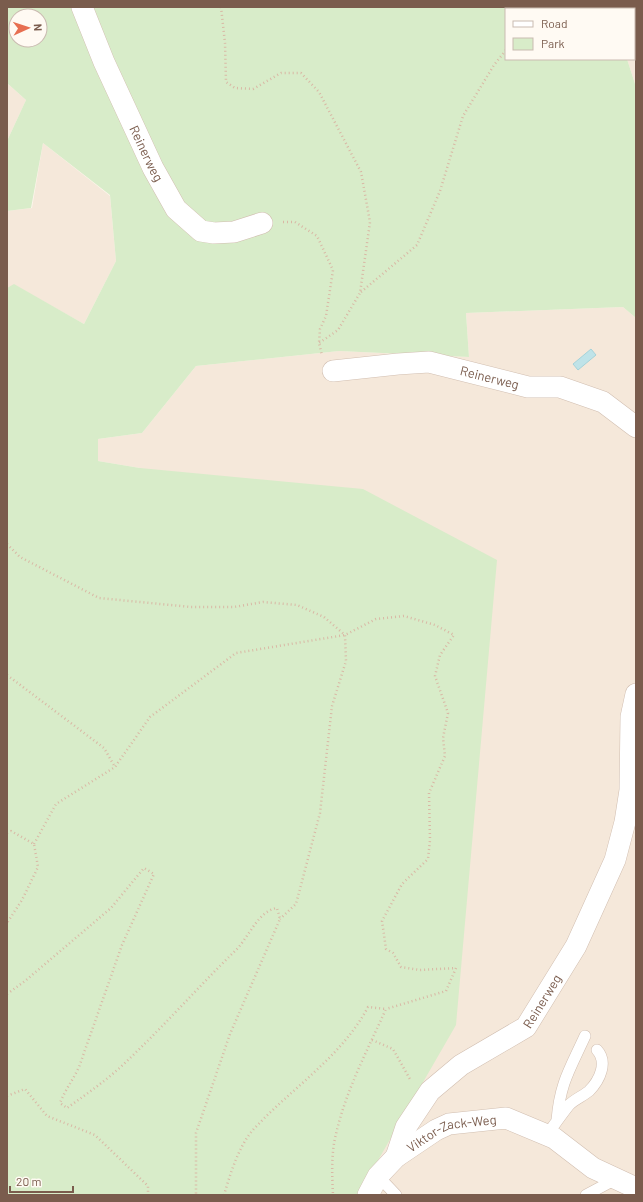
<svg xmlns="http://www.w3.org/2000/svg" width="643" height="1202" viewBox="0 0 643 1202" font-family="Barlow,sans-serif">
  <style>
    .residential { fill: #f5e8da }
    .green { fill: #d8ecc9; fill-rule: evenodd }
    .water { fill: #bfe3e8; stroke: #a5d3da }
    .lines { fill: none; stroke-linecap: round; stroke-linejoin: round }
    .service-casing { stroke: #d1beb0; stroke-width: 12 }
    .minor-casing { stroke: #d1beb0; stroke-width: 22 }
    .path { stroke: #d9b8a5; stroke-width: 2.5; stroke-dasharray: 1 3; stroke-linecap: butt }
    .service { stroke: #fff; stroke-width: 11 }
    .minor { stroke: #fff; stroke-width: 21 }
    .labels { text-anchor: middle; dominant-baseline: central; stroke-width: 4; stroke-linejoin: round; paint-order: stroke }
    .street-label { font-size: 13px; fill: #7a5c4d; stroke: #fffaf3 }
  </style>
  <rect width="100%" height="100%" fill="#fdf6ec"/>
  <path class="residential" d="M 612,7 L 636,7 L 636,87 L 627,59 L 634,59 L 634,9 L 612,9 Z
    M 7,83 L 26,100 L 7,141 Z
    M 43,143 L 110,196 L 116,261 L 84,324 L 14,285 L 7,288 L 7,211 L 32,208 Z
    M 623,307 L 636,318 L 636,1195 L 358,1195 L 140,468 L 98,461 L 98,439 L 142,433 L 196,366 L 339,351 L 469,357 L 466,313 Z"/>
  <path class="green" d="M 7,7 L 612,7 L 612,9 L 506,9 L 506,59 L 627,59 L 636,87 L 636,318 L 623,307 L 466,313 L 469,357 L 339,351 L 196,366 L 142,433 L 98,439 L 98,461 L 140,468 L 363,489 L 497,560 L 456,1025 L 358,1195 L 7,1195 L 7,288 L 14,284 L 84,324 L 116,261 L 110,195 L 43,143 L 31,208 L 7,211 L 7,141 L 26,100 L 7,83 ZM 16,16 L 40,16 L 40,40 L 16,40 Z"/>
  <path class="water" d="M 591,349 L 596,355 L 578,370 L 573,364 Z"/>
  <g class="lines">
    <g class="service-casing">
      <path id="service" d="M 557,1120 C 560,1083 570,1069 585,1036
        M 547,1135 C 554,1125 561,1115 569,1105 C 575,1099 583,1096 589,1091 C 600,1080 608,1062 597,1050
        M 378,1176 L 396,1195
        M 586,1195 L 616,1179"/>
    </g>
    <g class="minor-casing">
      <g id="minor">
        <path id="s1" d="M 82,7 L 104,62 L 153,168 L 176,209 L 201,231 L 214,233 L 234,232 L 262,223"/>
        <path id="s2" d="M 333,371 L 398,364 L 429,362 L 528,387 L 560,387 L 603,402 L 636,427"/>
        <path id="s3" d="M 396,1157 L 406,1127 L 430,1091 L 461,1065 L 526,1027 L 576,946 L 615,860 L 625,822 L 630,790 L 631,717 L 636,694"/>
        <path id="s4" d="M 368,1195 L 378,1176 L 396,1157 L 436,1130 L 449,1124 L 506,1118 L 554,1138 L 593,1168 L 636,1188"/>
      </g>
    </g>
    <path class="path" d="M 221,7 L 225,43 L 226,82 L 235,88 L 253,89 L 281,73 L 301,73 L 319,92 L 361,172 L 370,222 L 360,293 L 338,330 L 319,343
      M 523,9 L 523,7
      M 283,222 L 295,222 L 317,236 L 333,270 L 326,316 L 320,329 L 319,343 L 322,355
      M 361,292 L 417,245 L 440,191 L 463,116 L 494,65 L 506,50
      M 7,544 L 20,557 L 99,598 L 191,607 L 234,607 L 263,602 L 297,605 L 324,617 L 345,635 L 346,661 L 332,706 L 320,813 L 296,904 L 280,919
      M 7,675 L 104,748 L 115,767
      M 7,833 L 11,831 L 34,844 L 38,867 L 22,900 L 7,923
      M 34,844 L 56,804 L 115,767 L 150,717 L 236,653 L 345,635 L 376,619 L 404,616 L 435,625 L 454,635 L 440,655 L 435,676 L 448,713 L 443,738 L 445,756 L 429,793 L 430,840 L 428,859 L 402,884 L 382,921 L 386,949 L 393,953 L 401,967 L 420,970 L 456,968 L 446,991 L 386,1009
      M 7,994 L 25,981 L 111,908 L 144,868 L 154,874 L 122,945 L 79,1067 C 73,1080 65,1090 60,1103 L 67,1108 C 88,1093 110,1078 129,1059 C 166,1024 199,986 236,950 C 249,937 258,911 277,908 L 280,919 L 230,1034 L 196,1133 L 196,1195
      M 372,1040 L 393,1049 L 411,1081
      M 7,1096 L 25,1089 L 47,1116 L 95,1135 L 148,1186 L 148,1195
      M 224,1195 C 230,1175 238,1148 252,1131 C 290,1089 341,1058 368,1007 L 386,1009 C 368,1049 346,1090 336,1134 C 331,1153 332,1176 333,1195"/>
    <use href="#service" class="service"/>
    <use href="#minor" class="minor"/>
  </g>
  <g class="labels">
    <g class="street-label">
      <text stroke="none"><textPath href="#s1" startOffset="160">Reinerweg</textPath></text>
      <text stroke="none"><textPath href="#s2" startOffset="159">Reinerweg</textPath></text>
      <text stroke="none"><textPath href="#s3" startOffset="221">Reinerweg</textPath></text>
      <text stroke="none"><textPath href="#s4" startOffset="110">Viktor-Zack-Weg</textPath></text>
    </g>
  </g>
  <rect width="643" height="1202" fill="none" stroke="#7a5c4d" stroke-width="16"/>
  <rect x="505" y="8" width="130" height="52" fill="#fffaf3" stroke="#cabbb1"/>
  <rect x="513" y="21" width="20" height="6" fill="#ffffff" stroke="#cabbb1"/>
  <text x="541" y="28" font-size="12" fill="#7a5c4d">Road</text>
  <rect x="513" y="38" width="20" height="12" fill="#d8ecc9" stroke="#cabbb1"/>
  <text x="541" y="48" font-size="12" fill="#7a5c4d">Park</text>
  <g transform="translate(28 28) rotate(87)"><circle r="19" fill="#fffaf3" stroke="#cabbb1"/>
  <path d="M0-3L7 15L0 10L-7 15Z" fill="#e76f51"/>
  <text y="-6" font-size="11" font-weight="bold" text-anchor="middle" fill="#7a5c4d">N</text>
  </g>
  <path d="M10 1186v6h63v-6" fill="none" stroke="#7a5c4d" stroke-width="2"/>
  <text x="16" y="1186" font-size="12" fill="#7a5c4d" stroke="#fffaf3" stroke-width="3" paint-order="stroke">20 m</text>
</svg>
